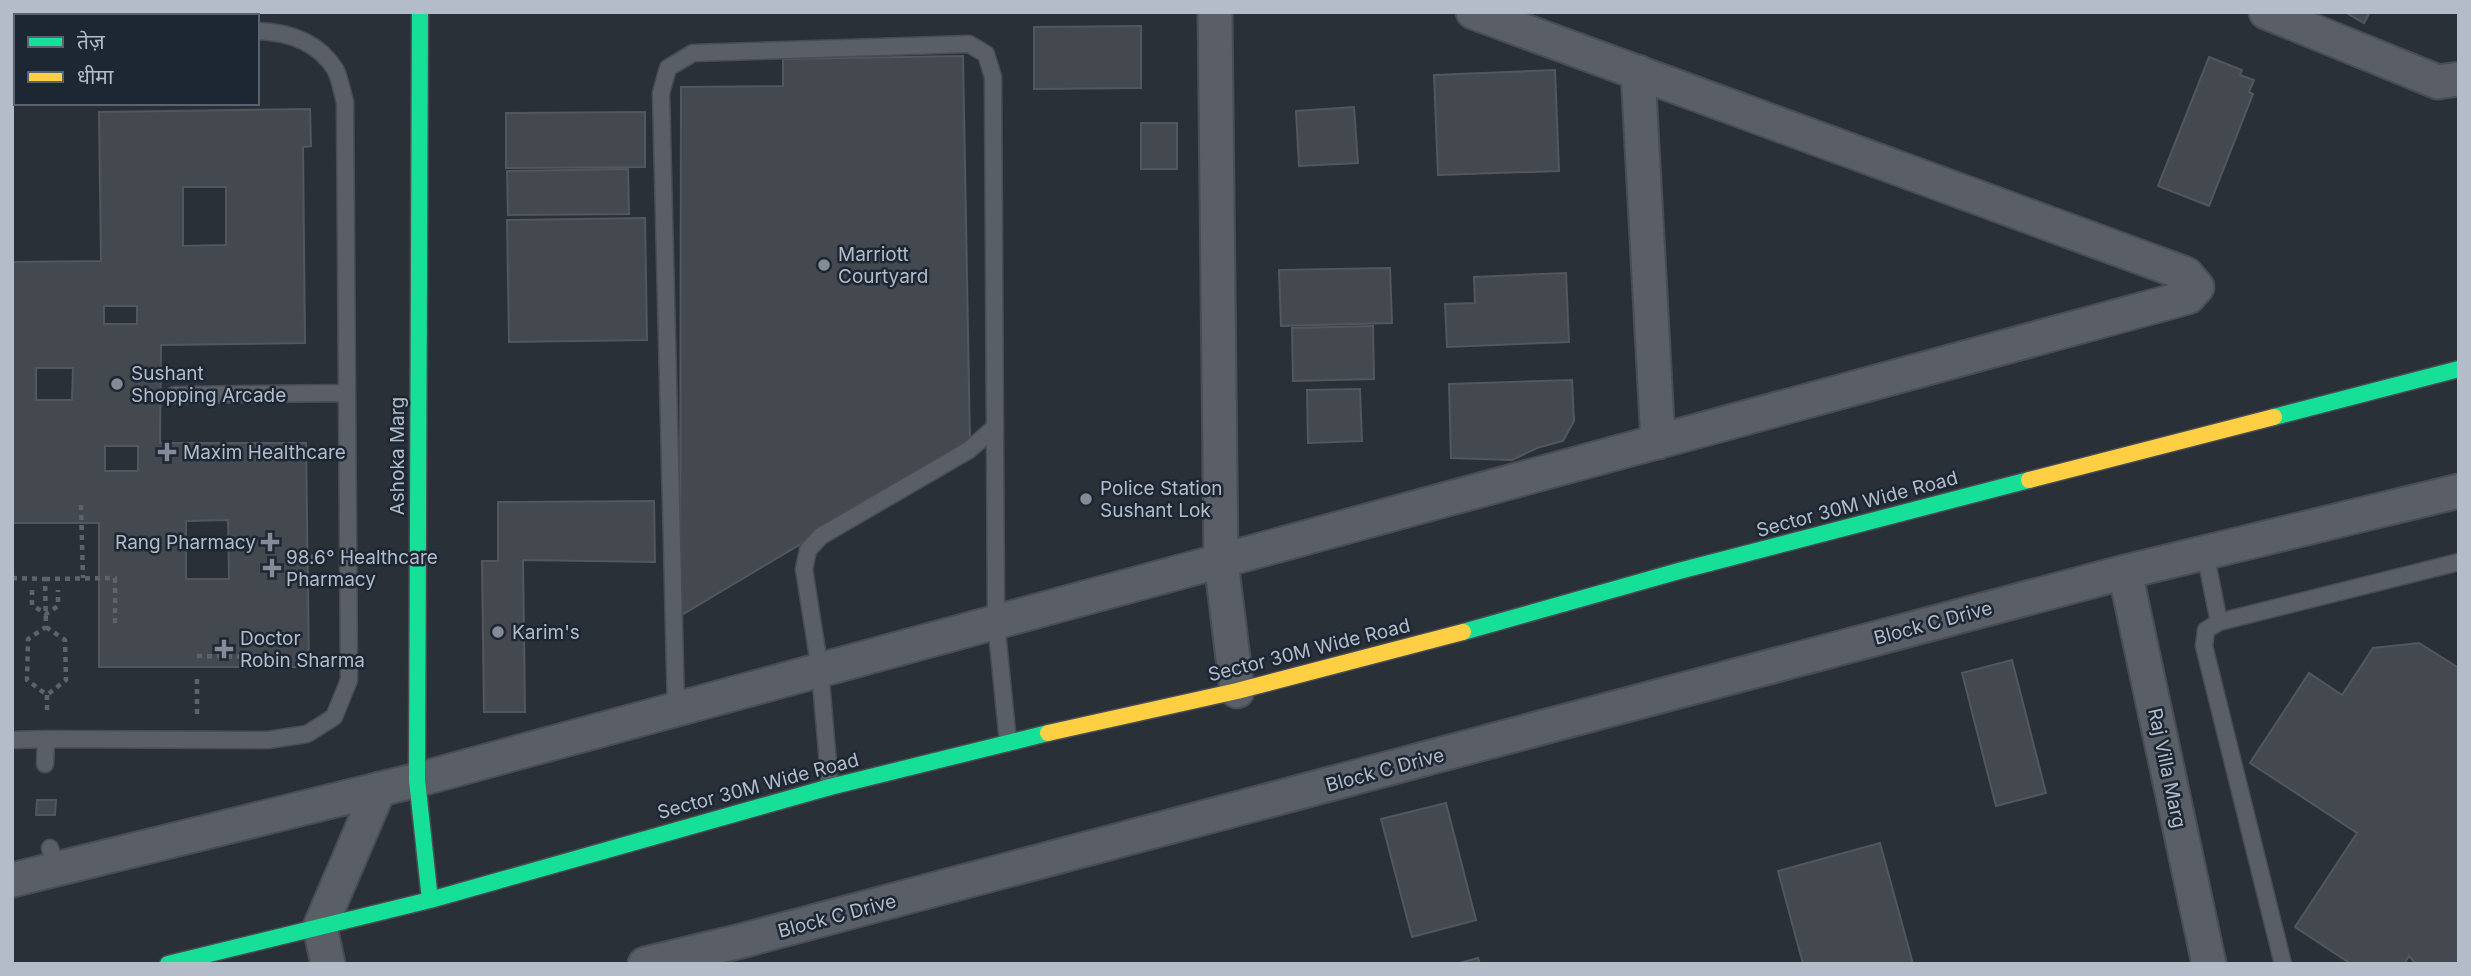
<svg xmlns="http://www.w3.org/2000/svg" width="2471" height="976" viewBox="0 0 2471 976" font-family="Inter,'Noto Sans Devanagari',sans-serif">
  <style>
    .building { fill: #444950; stroke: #52575f; stroke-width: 2; fill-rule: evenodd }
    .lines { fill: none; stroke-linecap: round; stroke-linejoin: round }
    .lane-casing { stroke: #484c53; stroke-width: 19 }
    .street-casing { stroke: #484c53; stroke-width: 37 }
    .fast-casing { stroke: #484c53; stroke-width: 19 }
    .slow-casing { stroke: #484c53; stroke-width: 19 }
    .path { stroke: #5d636a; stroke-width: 4.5; stroke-dasharray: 5 5; stroke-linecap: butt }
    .lane { stroke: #5a5e66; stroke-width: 16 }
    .street { stroke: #5a5e66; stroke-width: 33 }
    .fast { stroke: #16e098; stroke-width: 16 }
    .slow { stroke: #ffcf43; stroke-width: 16 }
    .poi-dot { fill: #848b96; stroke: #1d2633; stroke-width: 2.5 }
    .labels { text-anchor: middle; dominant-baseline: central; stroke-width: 5; stroke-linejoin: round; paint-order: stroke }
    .poi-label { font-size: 19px; fill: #b4bcc9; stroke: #1d2633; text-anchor: start }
    .street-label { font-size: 19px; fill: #b4bcc9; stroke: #1d2633 }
  </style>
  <rect width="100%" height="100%" fill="#2a3038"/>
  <path class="building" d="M 2345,12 L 2370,12 L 2364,23 Z
    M 1141,26 L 1141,88 L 1034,89 L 1034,27 Z
    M 963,56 L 970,443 L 680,616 L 681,87 L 783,86 L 783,59 Z
    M 2209,57 L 2242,70 L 2240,75 L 2254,80 L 2249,92 L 2253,94 L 2209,206 L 2158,186 Z
    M 1555,70 L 1559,171 L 1438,175 L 1434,75 Z
    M 1354,107 L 1358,163 L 1299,166 L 1296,111 Z
    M 310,109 L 311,146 L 303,147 L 305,343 L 161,345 L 160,443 L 306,443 L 309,667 L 99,667 L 99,523 L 12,523 L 12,262 L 101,261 L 99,112 ZM 183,187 L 226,187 L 226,245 L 183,246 ZM 104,306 L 137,306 L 137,324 L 104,324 ZM 36,368 L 73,368 L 72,400 L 36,400 ZM 105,446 L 138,446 L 138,471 L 105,471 ZM 228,520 L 229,579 L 186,579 L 186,521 Z
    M 645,112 L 645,167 L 506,168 L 506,113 Z
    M 1141,123 L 1177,123 L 1177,169 L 1141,169 Z
    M 628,169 L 629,214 L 508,215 L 507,171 Z
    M 645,218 L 647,340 L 509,342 L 507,220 Z
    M 1390,268 L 1392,323 L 1281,326 L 1279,270 Z
    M 1566,273 L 1569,342 L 1447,347 L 1445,304 L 1475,303 L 1474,277 Z
    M 1373,326 L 1374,379 L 1293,381 L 1292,328 Z
    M 1572,380 L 1574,421 L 1563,441 L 1537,448 L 1512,460 L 1451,458 L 1449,384 Z
    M 1360,389 L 1362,441 L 1308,443 L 1307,390 Z
    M 654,501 L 655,562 L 523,560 L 525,712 L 484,712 L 482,561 L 498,561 L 498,502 Z
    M 2419,643 L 2459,668 L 2459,964 L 2416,964 L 2409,956 L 2404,964 L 2351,964 L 2295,927 L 2357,833 L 2250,763 L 2309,673 L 2342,695 L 2373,648 Z
    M 2012,660 L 2046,793 L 1996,806 L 1962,673 Z
    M 37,800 L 56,800 L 55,815 L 36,815 Z
    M 1446,803 L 1476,920 L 1412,937 L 1381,819 Z
    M 1880,843 L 1913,964 L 1803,964 L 1778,871 Z
    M 1478,958 L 1480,964 L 1456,964 Z"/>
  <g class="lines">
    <g class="lane-casing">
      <path id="lane" d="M 32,12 L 32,16
        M 12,24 L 16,24
        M 174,395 L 347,393
        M 2205,553 L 2219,622
        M 676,709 L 661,93 L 668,68 L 693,53 L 969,44 L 986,54 L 993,77 L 996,622 L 1008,742
        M 12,740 L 46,739
        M 45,764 L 46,739 L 268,740 L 307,734 L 334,717 L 349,680 L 345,102 C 342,92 340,78 335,69 C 318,42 288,32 257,31
        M 830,787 L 820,670 L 804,569 L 808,550 L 821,536 L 969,450 L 995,427
        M 50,848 L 56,869
        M 2283,964 L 2204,646 L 2206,630 L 2219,622 L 2459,562"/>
    </g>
    <g class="street-casing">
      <path id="street" d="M 1215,12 L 1221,561 L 1237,691
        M 2266,12 L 2438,82 L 2459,79
        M 1638,72 L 1658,442
        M 2125,572 L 2209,964
        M 12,880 L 417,780 L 2188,297 L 2197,287 L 2186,274 L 1473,12
        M 328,964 L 320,927 L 379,789
        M 645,964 L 745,940 L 2125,572 L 2459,491"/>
    </g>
    <g class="fast-casing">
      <path id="fast" d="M 420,12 L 417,780 L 430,900
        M 2274,417 L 2459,369
        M 1463,632 L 1679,571 L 2029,480
        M 168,964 L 430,900 L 830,787 L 1048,733"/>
    </g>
    <g class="slow-casing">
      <path id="slow" d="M 2029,480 L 2274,417
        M 1048,733 L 1237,691 L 1463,632"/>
    </g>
    <path class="path" d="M 81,505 L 83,578
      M 311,557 L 324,556
      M 12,578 L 45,579 L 46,627 L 28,639 L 27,680 L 47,695
      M 45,579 L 115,578 L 115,625
      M 32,590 L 32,605 L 46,614 L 58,606 L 58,590
      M 46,627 L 65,640 L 66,680 L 47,695
      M 197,656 L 264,657
      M 197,679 L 197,714
      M 47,695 L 47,713"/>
    <use href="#lane" class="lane"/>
    <use href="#street" class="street"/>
    <use href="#fast" class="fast"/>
    <use href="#slow" class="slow"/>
  </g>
  <g class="poi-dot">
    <circle cx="824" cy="265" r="7"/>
    <circle cx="117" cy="384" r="7"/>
    <path d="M163.5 441.5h7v7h7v7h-7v7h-7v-7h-7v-7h7z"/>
    <circle cx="1086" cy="499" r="7"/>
    <path d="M266.5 531.5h7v7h7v7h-7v7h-7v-7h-7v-7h7z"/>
    <path d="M268.5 557.5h7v7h7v7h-7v7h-7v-7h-7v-7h7z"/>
    <circle cx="498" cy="632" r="7"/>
    <path d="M220.5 638.5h7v7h7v7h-7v7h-7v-7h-7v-7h7z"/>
  </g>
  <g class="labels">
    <g class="poi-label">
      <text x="838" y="254">Marriott<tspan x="838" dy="22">Courtyard</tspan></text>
      <text x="131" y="373">Sushant<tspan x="131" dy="22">Shopping Arcade</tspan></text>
      <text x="183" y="452">Maxim Healthcare</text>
      <text x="1100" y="488">Police Station<tspan x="1100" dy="22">Sushant Lok</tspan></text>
      <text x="256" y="542" text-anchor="end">Rang Pharmacy</text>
      <text x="286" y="557">98.6° Healthcare<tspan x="286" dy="22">Pharmacy</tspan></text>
      <text x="512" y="632">Karim's</text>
      <text x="240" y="638">Doctor<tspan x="240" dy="22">Robin Sharma</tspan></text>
    </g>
    <g class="street-label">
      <text transform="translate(397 456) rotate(-90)">Ashoka Marg</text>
      <text transform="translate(1857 504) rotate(-15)">Sector 30M Wide Road</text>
      <text transform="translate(1933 623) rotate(-15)">Block C Drive</text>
      <text transform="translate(1309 650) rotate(-14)">Sector 30M Wide Road</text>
      <text transform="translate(2167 768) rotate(78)">Raj Villa Marg</text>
      <text transform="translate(1385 770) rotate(-15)">Block C Drive</text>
      <text transform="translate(758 786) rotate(-15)">Sector 30M Wide Road</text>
      <text transform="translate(837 916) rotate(-15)">Block C Drive</text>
    </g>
  </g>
  <rect width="2471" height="976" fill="none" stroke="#b4bcc9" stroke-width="28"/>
  <rect x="14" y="14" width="245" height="91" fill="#1d2633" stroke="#59626f" stroke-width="2"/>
  <rect x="28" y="37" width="35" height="10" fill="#16e098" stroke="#59626f" stroke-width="2"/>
  <text x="77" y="49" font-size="21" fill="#b4bcc9">तेज़</text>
  <rect x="28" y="72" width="35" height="10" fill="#ffcf43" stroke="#59626f" stroke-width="2"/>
  <text x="77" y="84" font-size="21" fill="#b4bcc9">धीमा</text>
</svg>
